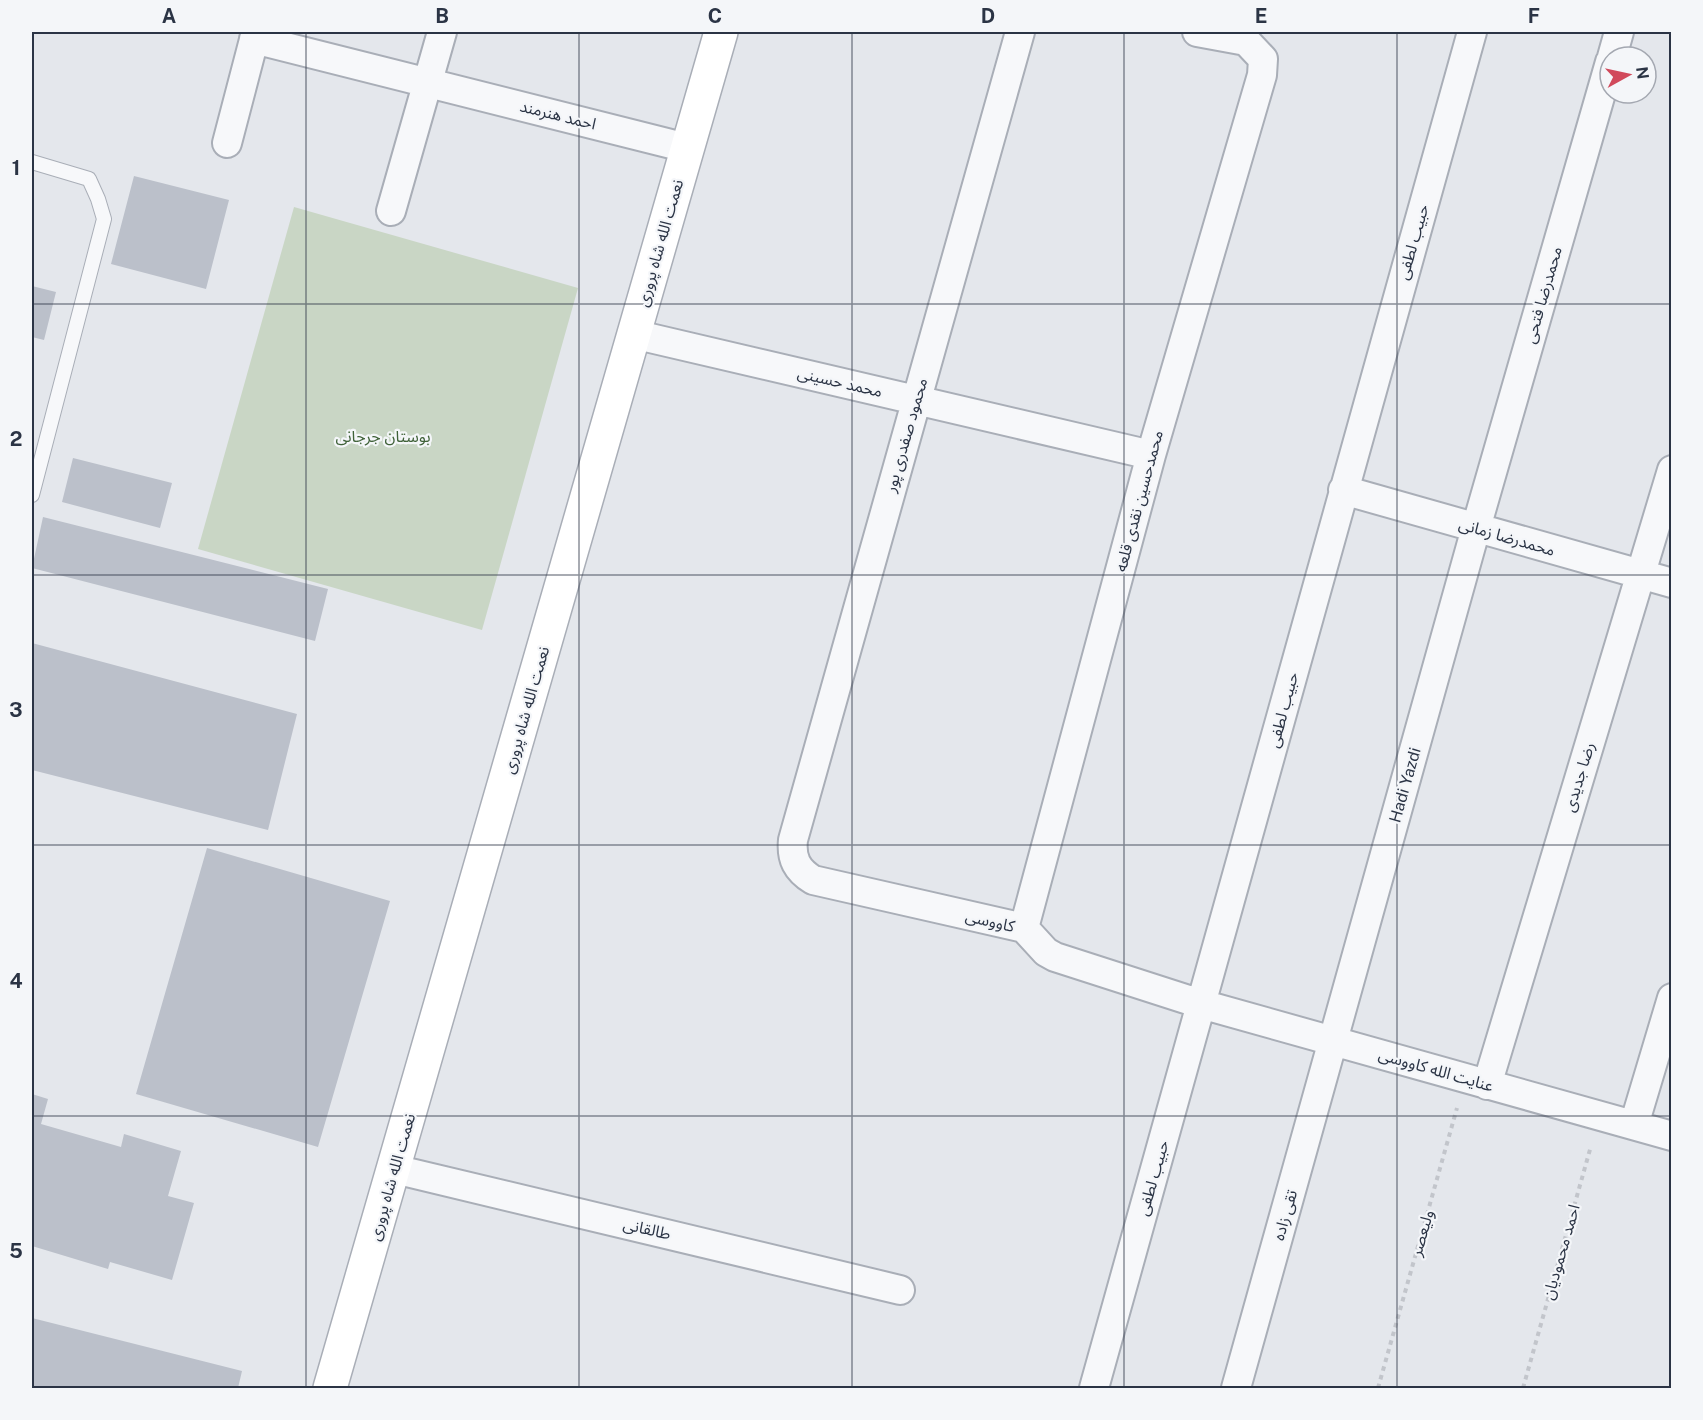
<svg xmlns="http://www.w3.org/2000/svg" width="1703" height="1420" viewBox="0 0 1703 1420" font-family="'Public Sans','Noto Sans Arabic',sans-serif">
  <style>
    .green { fill: #c9d6c5 }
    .building { fill: #bbc0ca }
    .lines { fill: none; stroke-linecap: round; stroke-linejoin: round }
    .service-casing { stroke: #a9aeb7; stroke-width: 16 }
    .minor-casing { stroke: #a9aeb7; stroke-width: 32 }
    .secondary-casing { stroke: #a9aeb7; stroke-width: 36 }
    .path { stroke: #c2c5cb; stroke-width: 4; stroke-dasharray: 4.5 4.5; stroke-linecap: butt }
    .service { stroke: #f7f8fa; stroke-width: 14 }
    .minor { stroke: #f7f8fa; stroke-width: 28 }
    .secondary { stroke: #fff; stroke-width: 33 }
    .grid { fill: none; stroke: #2b3445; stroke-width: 1.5; stroke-opacity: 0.55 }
    .labels { text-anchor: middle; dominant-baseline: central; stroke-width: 4.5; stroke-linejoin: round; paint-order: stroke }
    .street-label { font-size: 16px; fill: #2b3445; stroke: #f4f6f9 }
    .park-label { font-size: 16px; fill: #3f6138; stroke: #f4f6f9 }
    .neatline { fill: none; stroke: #2b3445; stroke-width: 2 }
    .grid-label { font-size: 20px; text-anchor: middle; font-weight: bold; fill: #2b3445 }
  </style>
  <rect width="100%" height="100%" fill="#e4e7ec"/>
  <path class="green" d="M 294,207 L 578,288 L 482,630 L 198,549 Z"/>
  <path class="building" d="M 134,176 L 229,200 L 206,289 L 111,264 Z
    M 32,286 L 56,292 L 44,340 L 32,337 Z
    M 73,458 L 172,483 L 160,528 L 62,502 Z
    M 43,517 L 328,589 L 315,641 L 32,568 Z
    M 32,643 L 297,714 L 268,830 L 32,770 Z
    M 207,848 L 390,901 L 318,1147 L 136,1094 Z
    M 32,1094 L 48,1099 L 41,1124 L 121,1147 L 124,1134 L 181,1151 L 168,1196 L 194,1203 L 172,1280 L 110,1262 L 108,1269 L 32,1246 Z
    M 32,1318 L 242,1371 L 238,1388 L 32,1388 Z"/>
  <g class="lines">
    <g class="service-casing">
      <path id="service" d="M 32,162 L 89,179 L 98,199 L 104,219 L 32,495"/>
    </g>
    <g class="minor-casing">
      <path id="minor" d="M 1020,32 L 793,840 C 791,859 797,870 813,880 L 1024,928 L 1046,952 L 1055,957 L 1201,1004 L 1672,1136
        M 254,39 L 687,148
        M 1612,57 L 1619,32
        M 227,143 L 256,32
        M 391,211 L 442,32
        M 633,334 L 1151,455
        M 1343,490 L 1672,583
        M 1024,928 L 1151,455 L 1262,75 L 1263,59 L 1246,41 L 1197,32
        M 1487,1085 L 1672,470
        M 1634,1125 L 1672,998
        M 394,1169 L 900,1290
        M 1094,1388 L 1472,32
        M 1236,1388 L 1476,528 L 1610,62"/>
    </g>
    <g class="secondary-casing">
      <path id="secondary" d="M 330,1388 L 721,32"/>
    </g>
    <path class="path" d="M 1378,1388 L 1457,1108
      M 1523,1388 L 1591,1146"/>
    <use href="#service" class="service"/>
    <use href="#minor" class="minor"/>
    <use href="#secondary" class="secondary"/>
  </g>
  <path class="grid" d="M 306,32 L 306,1388M 579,32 L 579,1388M 852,32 L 852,1388M 1124,32 L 1124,1388M 1397,32 L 1397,1388M 32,304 L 1672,304M 32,575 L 1672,575M 32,845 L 1672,845M 32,1116 L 1672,1116"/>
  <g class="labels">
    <g class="street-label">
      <text transform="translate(558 115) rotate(14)">احمد هنرمند</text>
      <text transform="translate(1413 242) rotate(-74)">حبیب لطفی</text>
      <text transform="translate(660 243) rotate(-74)">نعمت الله شاه پروری</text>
      <text transform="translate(1543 295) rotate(-74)">محمدرضا فتحی</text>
      <text transform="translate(840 382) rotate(13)">محمد حسینی</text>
      <text transform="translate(906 435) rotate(-74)">محمود صفدری پور</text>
      <text transform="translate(1139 501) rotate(-75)">محمدحسین نقدی قلعه</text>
      <text transform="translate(1507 537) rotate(16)">محمدرضا زمانی</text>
      <text transform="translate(526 710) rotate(-74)">نعمت الله شاه پروری</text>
      <text transform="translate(1283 710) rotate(-75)">حبیب لطفی</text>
      <text transform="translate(1579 777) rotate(-73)">رضا جدیدی</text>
      <text transform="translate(1405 785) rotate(-74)">Hadi Yazdi</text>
      <text transform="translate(990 921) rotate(13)">کاووسی</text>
      <text transform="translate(1436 1070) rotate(16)">عنایت‌ الله کاووسی</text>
      <text transform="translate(392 1177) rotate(-74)">نعمت الله شاه پروری</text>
      <text transform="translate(1153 1178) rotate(-74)">حبیب لطفی</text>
      <text transform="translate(1285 1215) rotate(-74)">تقی زاده</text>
      <text transform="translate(647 1229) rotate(13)">طالقانی</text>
      <text transform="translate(1422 1233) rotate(-74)">ولیعصر</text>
      <text transform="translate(1561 1252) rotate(-74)">احمد محمودیان</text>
    </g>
    <g class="park-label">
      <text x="383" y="436">بوستان جرجانی</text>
    </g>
  </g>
  <rect width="1703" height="1420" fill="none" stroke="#f4f6f9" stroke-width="66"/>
  <g transform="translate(1628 75) rotate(82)"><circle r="28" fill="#f4f6f9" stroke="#a4a8b1" stroke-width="1.5"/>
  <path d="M0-4.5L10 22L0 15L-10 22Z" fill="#d1495b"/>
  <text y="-9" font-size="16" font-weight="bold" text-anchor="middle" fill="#2b3445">N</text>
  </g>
  <rect x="33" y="33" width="1637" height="1354" class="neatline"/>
  <g class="grid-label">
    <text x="169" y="23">A</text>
    <text x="442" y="23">B</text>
    <text x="715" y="23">C</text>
    <text x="988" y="23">D</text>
    <text x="1261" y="23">E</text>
    <text x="1534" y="23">F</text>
    <text x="16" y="175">1</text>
    <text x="16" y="446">2</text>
    <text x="16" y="717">3</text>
    <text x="16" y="988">4</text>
    <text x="16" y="1258">5</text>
  </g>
</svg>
